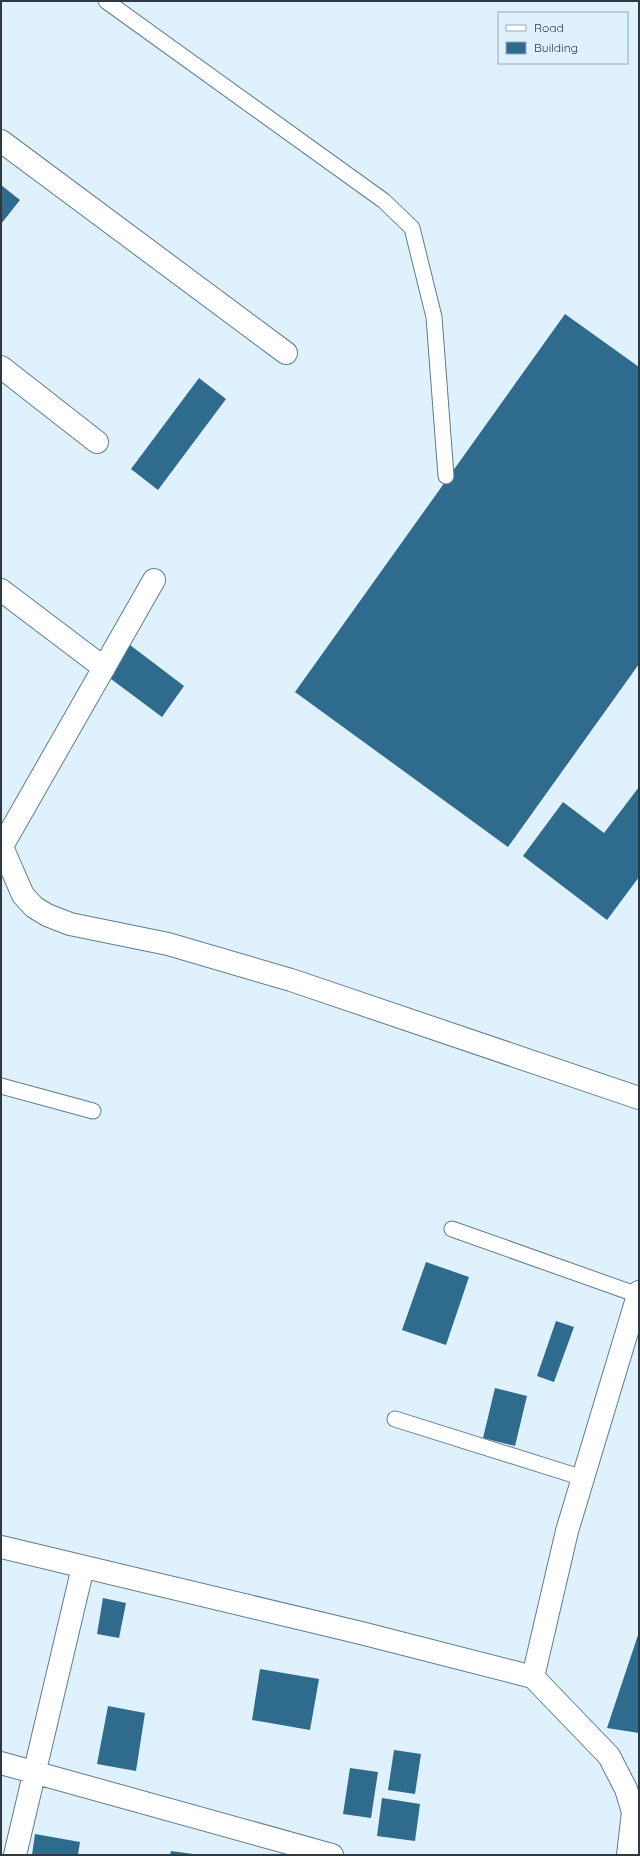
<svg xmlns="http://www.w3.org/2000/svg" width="640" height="1856" viewBox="0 0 640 1856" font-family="Quicksand,sans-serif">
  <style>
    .building { fill: #2f6b8c }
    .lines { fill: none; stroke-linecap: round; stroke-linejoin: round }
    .lane-casing { stroke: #607c8d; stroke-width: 17 }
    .street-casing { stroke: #607c8d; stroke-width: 24 }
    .lane { stroke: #fff; stroke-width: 15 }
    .street { stroke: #fff; stroke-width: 22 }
  </style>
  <rect width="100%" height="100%" fill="#dff1fc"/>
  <path class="building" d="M 1,185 L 20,200 L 1,224 Z
    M 565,314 L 639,367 L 639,664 L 508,847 L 295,692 Z
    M 199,378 L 226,399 L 158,490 L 131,469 Z
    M 130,645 L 184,686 L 162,717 L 107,676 Z
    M 639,787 L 639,877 L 607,920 L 523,856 L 563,802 L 604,833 Z
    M 426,1262 L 469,1277 L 446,1345 L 402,1330 Z
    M 556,1321 L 574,1327 L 554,1382 L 537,1376 Z
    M 495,1388 L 527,1396 L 515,1446 L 483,1438 Z
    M 103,1598 L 126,1603 L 119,1638 L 97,1634 Z
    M 639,1632 L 639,1733 L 607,1728 Z
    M 260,1669 L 319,1679 L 310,1730 L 252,1720 Z
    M 108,1706 L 145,1713 L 136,1771 L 97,1764 Z
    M 394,1750 L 421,1754 L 415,1794 L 388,1790 Z
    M 350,1768 L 378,1772 L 371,1818 L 343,1814 Z
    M 382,1798 L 420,1804 L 415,1841 L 377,1836 Z
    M 35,1834 L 80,1842 L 78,1855 L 32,1855 Z
    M 171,1851 L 193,1854 L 193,1855 L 170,1855 Z"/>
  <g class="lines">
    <g class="lane-casing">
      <path id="lane" d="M 106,1 L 384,201 L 412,228 L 434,317 L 446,476
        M 1,1086 L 93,1111
        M 452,1229 L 638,1295
        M 395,1419 L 583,1478"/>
    </g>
    <g class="street-casing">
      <path id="street" d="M 1,141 L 286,353
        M 1,367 L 97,442
        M 1,590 L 104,668
        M 2,847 L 23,895 L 34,907 L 47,915 L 70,924 L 168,944 L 291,980 L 639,1098
        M 1,848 L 154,580
        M 1,1547 L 361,1633 L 533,1677 L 567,1531 L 639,1292
        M 533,1677 L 609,1756 L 626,1789 L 633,1812 L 628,1855
        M 1,1763 L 332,1855
        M 15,1855 L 83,1567"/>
    </g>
    <use href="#lane" class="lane"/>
    <use href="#street" class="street"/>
  </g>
  <rect width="640" height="1856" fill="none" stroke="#2e3a41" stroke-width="4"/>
  <rect x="498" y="12" width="130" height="52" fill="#dff1fc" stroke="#98a8b1"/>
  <rect x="506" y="25" width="20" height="6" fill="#ffffff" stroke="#98a8b1"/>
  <text x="534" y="32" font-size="12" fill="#2e3a41">Road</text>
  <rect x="506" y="42" width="20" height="12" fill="#2f6b8c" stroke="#98a8b1"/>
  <text x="534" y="52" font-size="12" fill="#2e3a41">Building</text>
</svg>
